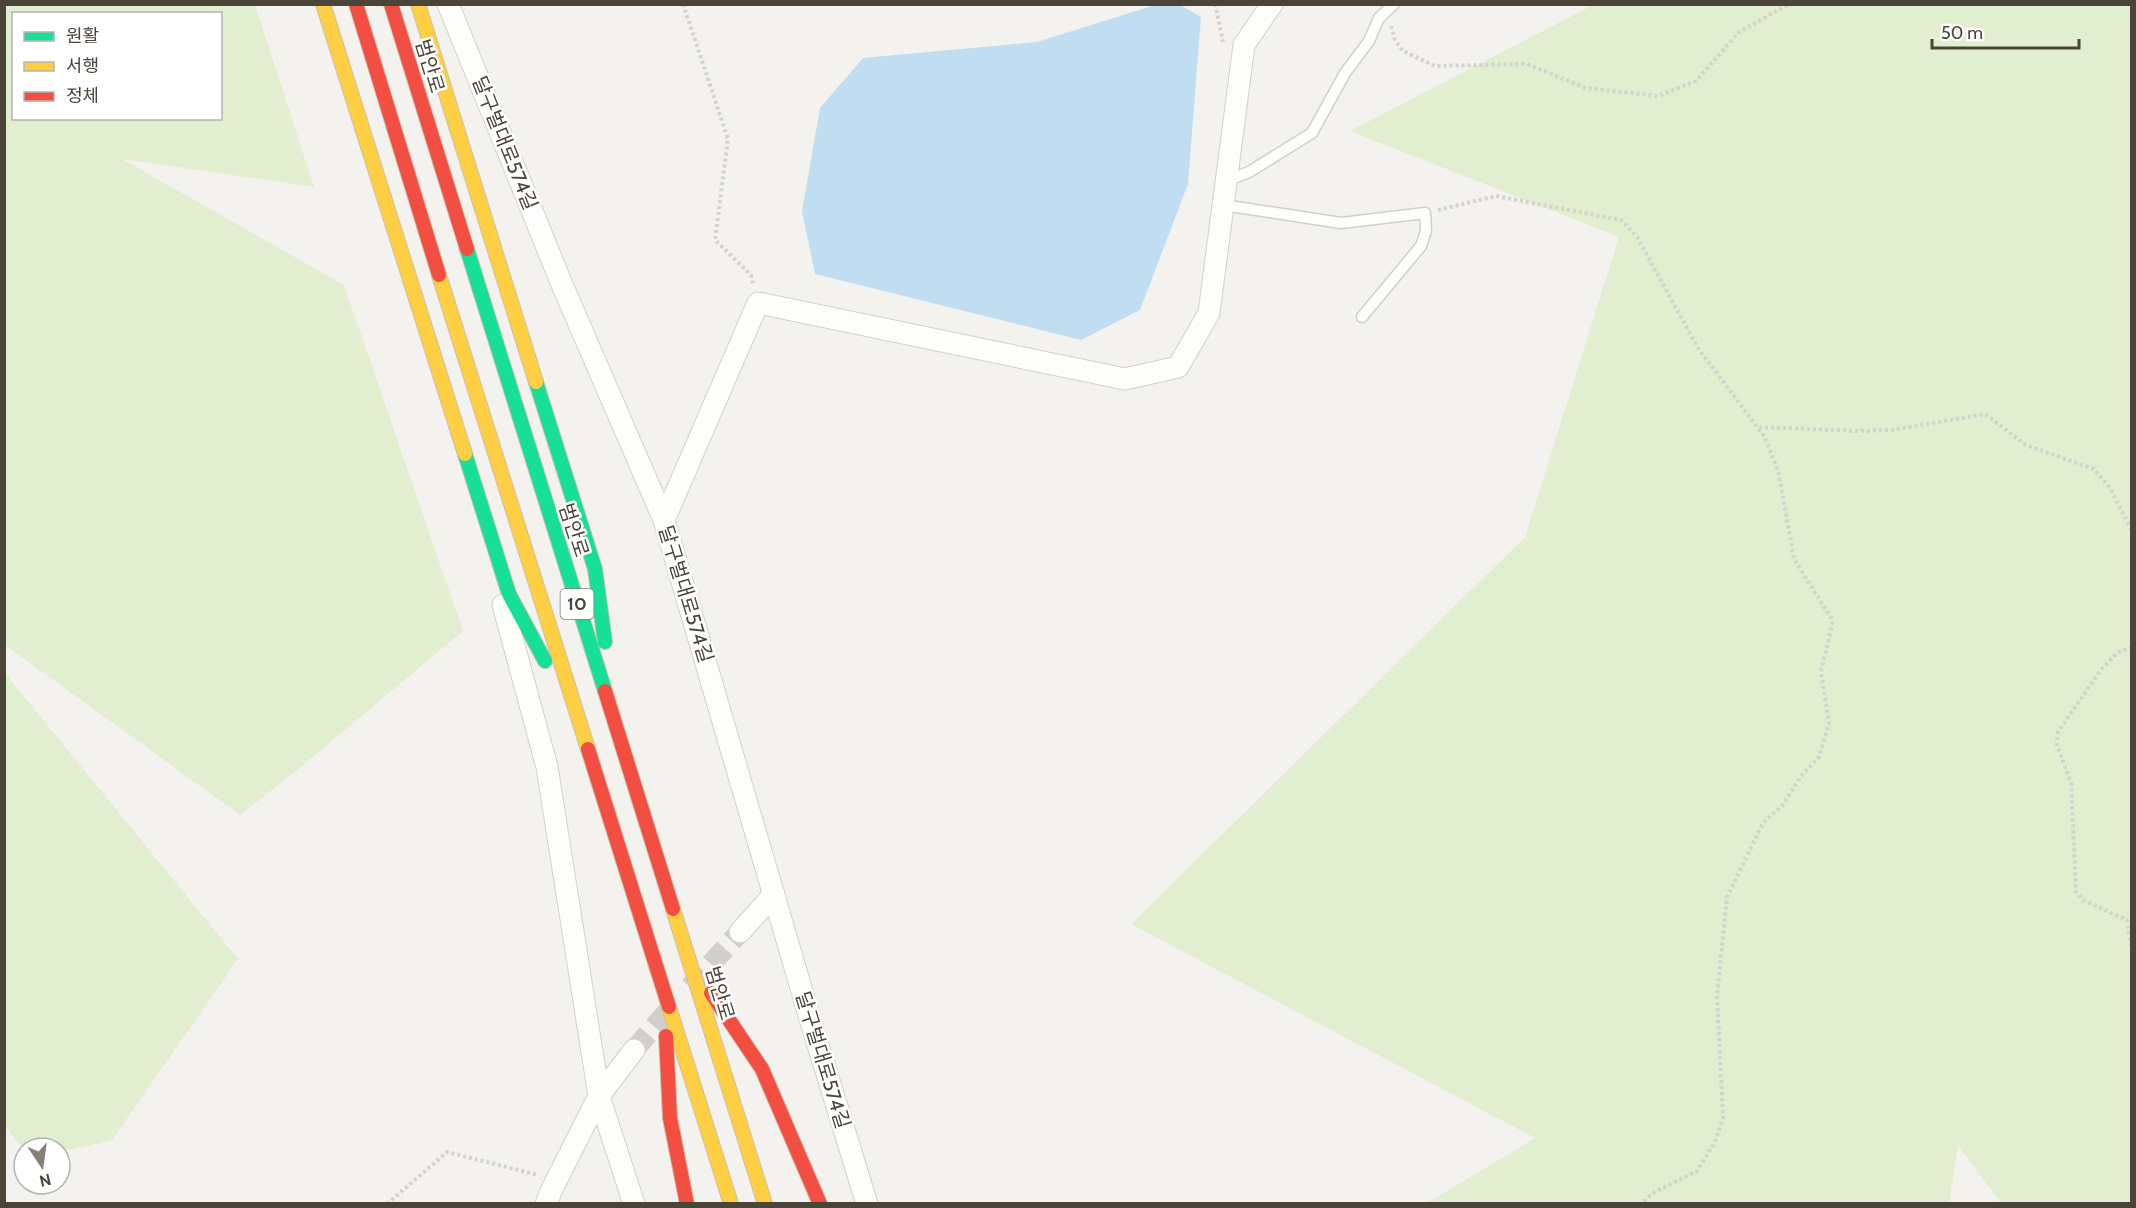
<svg xmlns="http://www.w3.org/2000/svg" width="2136" height="1208" viewBox="0 0 2136 1208" font-family="Cabin,'Noto Sans KR',sans-serif">
  <style>
    .green { fill: #e1eecf; fill-rule: evenodd }
    .water { fill: #c0ddf1 }
    .lines { fill: none; stroke-linecap: round; stroke-linejoin: round }
    .street-tunnel { stroke: #d2cfca; stroke-width: 21; stroke-dasharray: 21 10; stroke-linecap: butt }
    .lane-casing { stroke: #d2d0cb; stroke-width: 13 }
    .street-casing { stroke: #d2d0cb; stroke-width: 23 }
    .fast-casing { stroke: #ccbfa9; stroke-width: 16 }
    .slow-casing { stroke: #ccbfa9; stroke-width: 16 }
    .jam-casing { stroke: #ccbfa9; stroke-width: 16 }
    .path { stroke: #d3d2cc; stroke-width: 4; stroke-dasharray: 3 3; stroke-linecap: butt }
    .lane { stroke: #fdfdfc; stroke-width: 10 }
    .street { stroke: #fdfdfc; stroke-width: 21 }
    .fast { stroke: #16e098; stroke-width: 14 }
    .slow { stroke: #ffcf43; stroke-width: 14 }
    .jam { stroke: #f24e42; stroke-width: 14 }
    .labels { text-anchor: middle; dominant-baseline: central; stroke-width: 5; stroke-linejoin: round; paint-order: stroke }
    .shield { fill: #fff; stroke: #817c74; stroke-width: 1.5 }
    .shield-label { font-size: 18px; font-weight: bold; fill: #4b4439 }
    .street-label { font-size: 20px; fill: #4b4439; stroke: #fff }
  </style>
  <rect width="100%" height="100%" fill="#f4f2ee"/>
  <path class="green" d="M 5,4 L 255,5 L 314,187 L 122,159 L 344,285 L 463,631 L 296,771 L 240,815 L 5,645 ZM 14,14 L 220,14 L 220,118 L 14,118 Z
    M 1593,5 L 2131,5 L 2131,1203 L 2001,1203 L 1958,1146 L 1949,1203 L 1427,1203 L 1535,1138 L 1131,924 L 1525,537 L 1619,237 L 1350,131 Z
    M 5,673 L 238,959 L 112,1140 L 60,1152 L 60,1148 L 24,1148 L 24,1150 L 5,1126 Z"/>
  <path class="water" d="M 1155,5 L 1180,5 L 1201,17 L 1188,184 L 1140,310 L 1081,340 L 815,274 L 802,211 L 820,108 L 863,58 L 1037,42 Z"/>
  <g class="lines">
    <path class="street-tunnel" d="M 690,987 L 740,932
      M 634,1050 L 669,1010"/>
    <g class="lane-casing">
      <path id="lane" d="M 1226,181 L 1249,172 L 1312,133 L 1345,73 L 1369,41 L 1379,18 L 1394,4
        M 1223,205 L 1341,223 L 1425,213 L 1426,231 L 1421,246 L 1362,317"/>
    </g>
    <g class="street-casing">
      <path id="street" d="M 448,4 L 563,287 L 664,520 L 811,1022 L 867,1204
        M 664,520 L 758,303 L 1125,379 L 1178,367 L 1209,313 L 1244,45 L 1272,4
        M 503,605 L 547,767 L 599,1096 L 634,1050
        M 740,932 L 774,894
        M 599,1096 L 634,1204
        M 546,1204 L 552,1189 L 599,1096"/>
    </g>
    <g class="fast-casing">
      <path id="fast" d="M 467,249 L 605,691
        M 536,382 L 595,569 L 605,642
        M 465,454 L 509,594 L 545,661"/>
    </g>
    <g class="slow-casing">
      <path id="slow" d="M 323,4 L 465,454
        M 418,4 L 536,382
        M 439,275 L 588,749
        M 673,909 L 765,1204
        M 669,1007 L 731,1204"/>
    </g>
    <g class="jam-casing">
      <path id="jam" d="M 356,4 L 439,275
        M 391,4 L 467,249
        M 605,691 L 673,909
        M 588,749 L 669,1007
        M 711,993 L 762,1069 L 820,1204
        M 666,1036 L 670,1118 L 687,1204"/>
    </g>
    <path class="path" d="M 683,4 L 728,139 L 715,240 L 751,275 L 753,284
      M 1215,4 L 1223,42
      M 1391,26 L 1395,40 L 1403,51 L 1435,66 L 1527,64 L 1586,88 L 1658,96 L 1696,81 L 1739,32 L 1789,4
      M 1438,210 L 1496,196 L 1621,220 L 1637,237 L 1698,348 L 1764,436 L 1778,470 L 1794,559 L 1833,621 L 1821,672 L 1829,723 L 1819,757 L 1801,776 L 1782,806 L 1763,823 L 1727,897 L 1717,996 L 1723,1118 L 1715,1142 L 1697,1171 L 1653,1193 L 1641,1204
      M 1759,427 L 1857,431 L 1892,430 L 1985,414 L 2026,445 L 2094,469 L 2110,488 L 2132,531
      M 2132,647 L 2117,653 L 2100,671 L 2058,732 L 2057,745 L 2071,783 L 2076,892 L 2083,900 L 2127,920 L 2132,952
      M 387,1204 L 447,1152 L 538,1175"/>
    <use href="#lane" class="lane"/>
    <use href="#street" class="street"/>
    <use href="#fast" class="fast"/>
    <use href="#slow" class="slow"/>
    <use href="#jam" class="jam"/>
  </g>
  <g class="labels">
    <rect class="shield" x="560.5" y="589" width="33" height="30" rx="4.5"/>
    <g class="shield-label">
      <text x="577" y="604">10</text>
    </g>
    <g class="street-label">
      <text transform="translate(430 66) rotate(73)">범안로</text>
      <text transform="translate(505 143) rotate(68)">달구벌대로574길</text>
      <text transform="translate(574 530) rotate(72)">범안로</text>
      <text transform="translate(686 594) rotate(73)">달구벌대로574길</text>
      <text transform="translate(720 993) rotate(73)">범안로</text>
      <text transform="translate(823 1060) rotate(73)">달구벌대로574길</text>
    </g>
  </g>
  <rect width="2136" height="1208" fill="none" stroke="#4b4439" stroke-width="12"/>
  <rect x="12" y="12" width="210" height="108" fill="#ffffff" stroke="#b7b4b0" stroke-width="1.5"/>
  <rect x="24" y="32" width="30" height="9" fill="#16e098" stroke="#b7b4b0" stroke-width="1.5"/>
  <text x="66" y="42" font-size="18" fill="#4b4439">원활</text>
  <rect x="24" y="62" width="30" height="9" fill="#ffcf43" stroke="#b7b4b0" stroke-width="1.5"/>
  <text x="66" y="72" font-size="18" fill="#4b4439">서행</text>
  <rect x="24" y="92" width="30" height="9" fill="#f24e42" stroke="#b7b4b0" stroke-width="1.5"/>
  <text x="66" y="102" font-size="18" fill="#4b4439">정체</text>
  <g transform="translate(42 1166) rotate(167)"><circle r="28" fill="#ffffff" stroke="#b7b4b0" stroke-width="1.5"/>
  <path d="M0-4.5L10 22L0 15L-10 22Z" fill="#868178"/>
  <text y="-9" font-size="16" font-weight="bold" text-anchor="middle" fill="#4b4439">N</text>
  </g>
  <path d="M1932 39v9h147v-9" fill="none" stroke="#4b4439" stroke-width="3"/>
  <text x="1941" y="39" font-size="18" fill="#4b4439" stroke="#ffffff" stroke-width="4.5" paint-order="stroke">50 m</text>
</svg>
